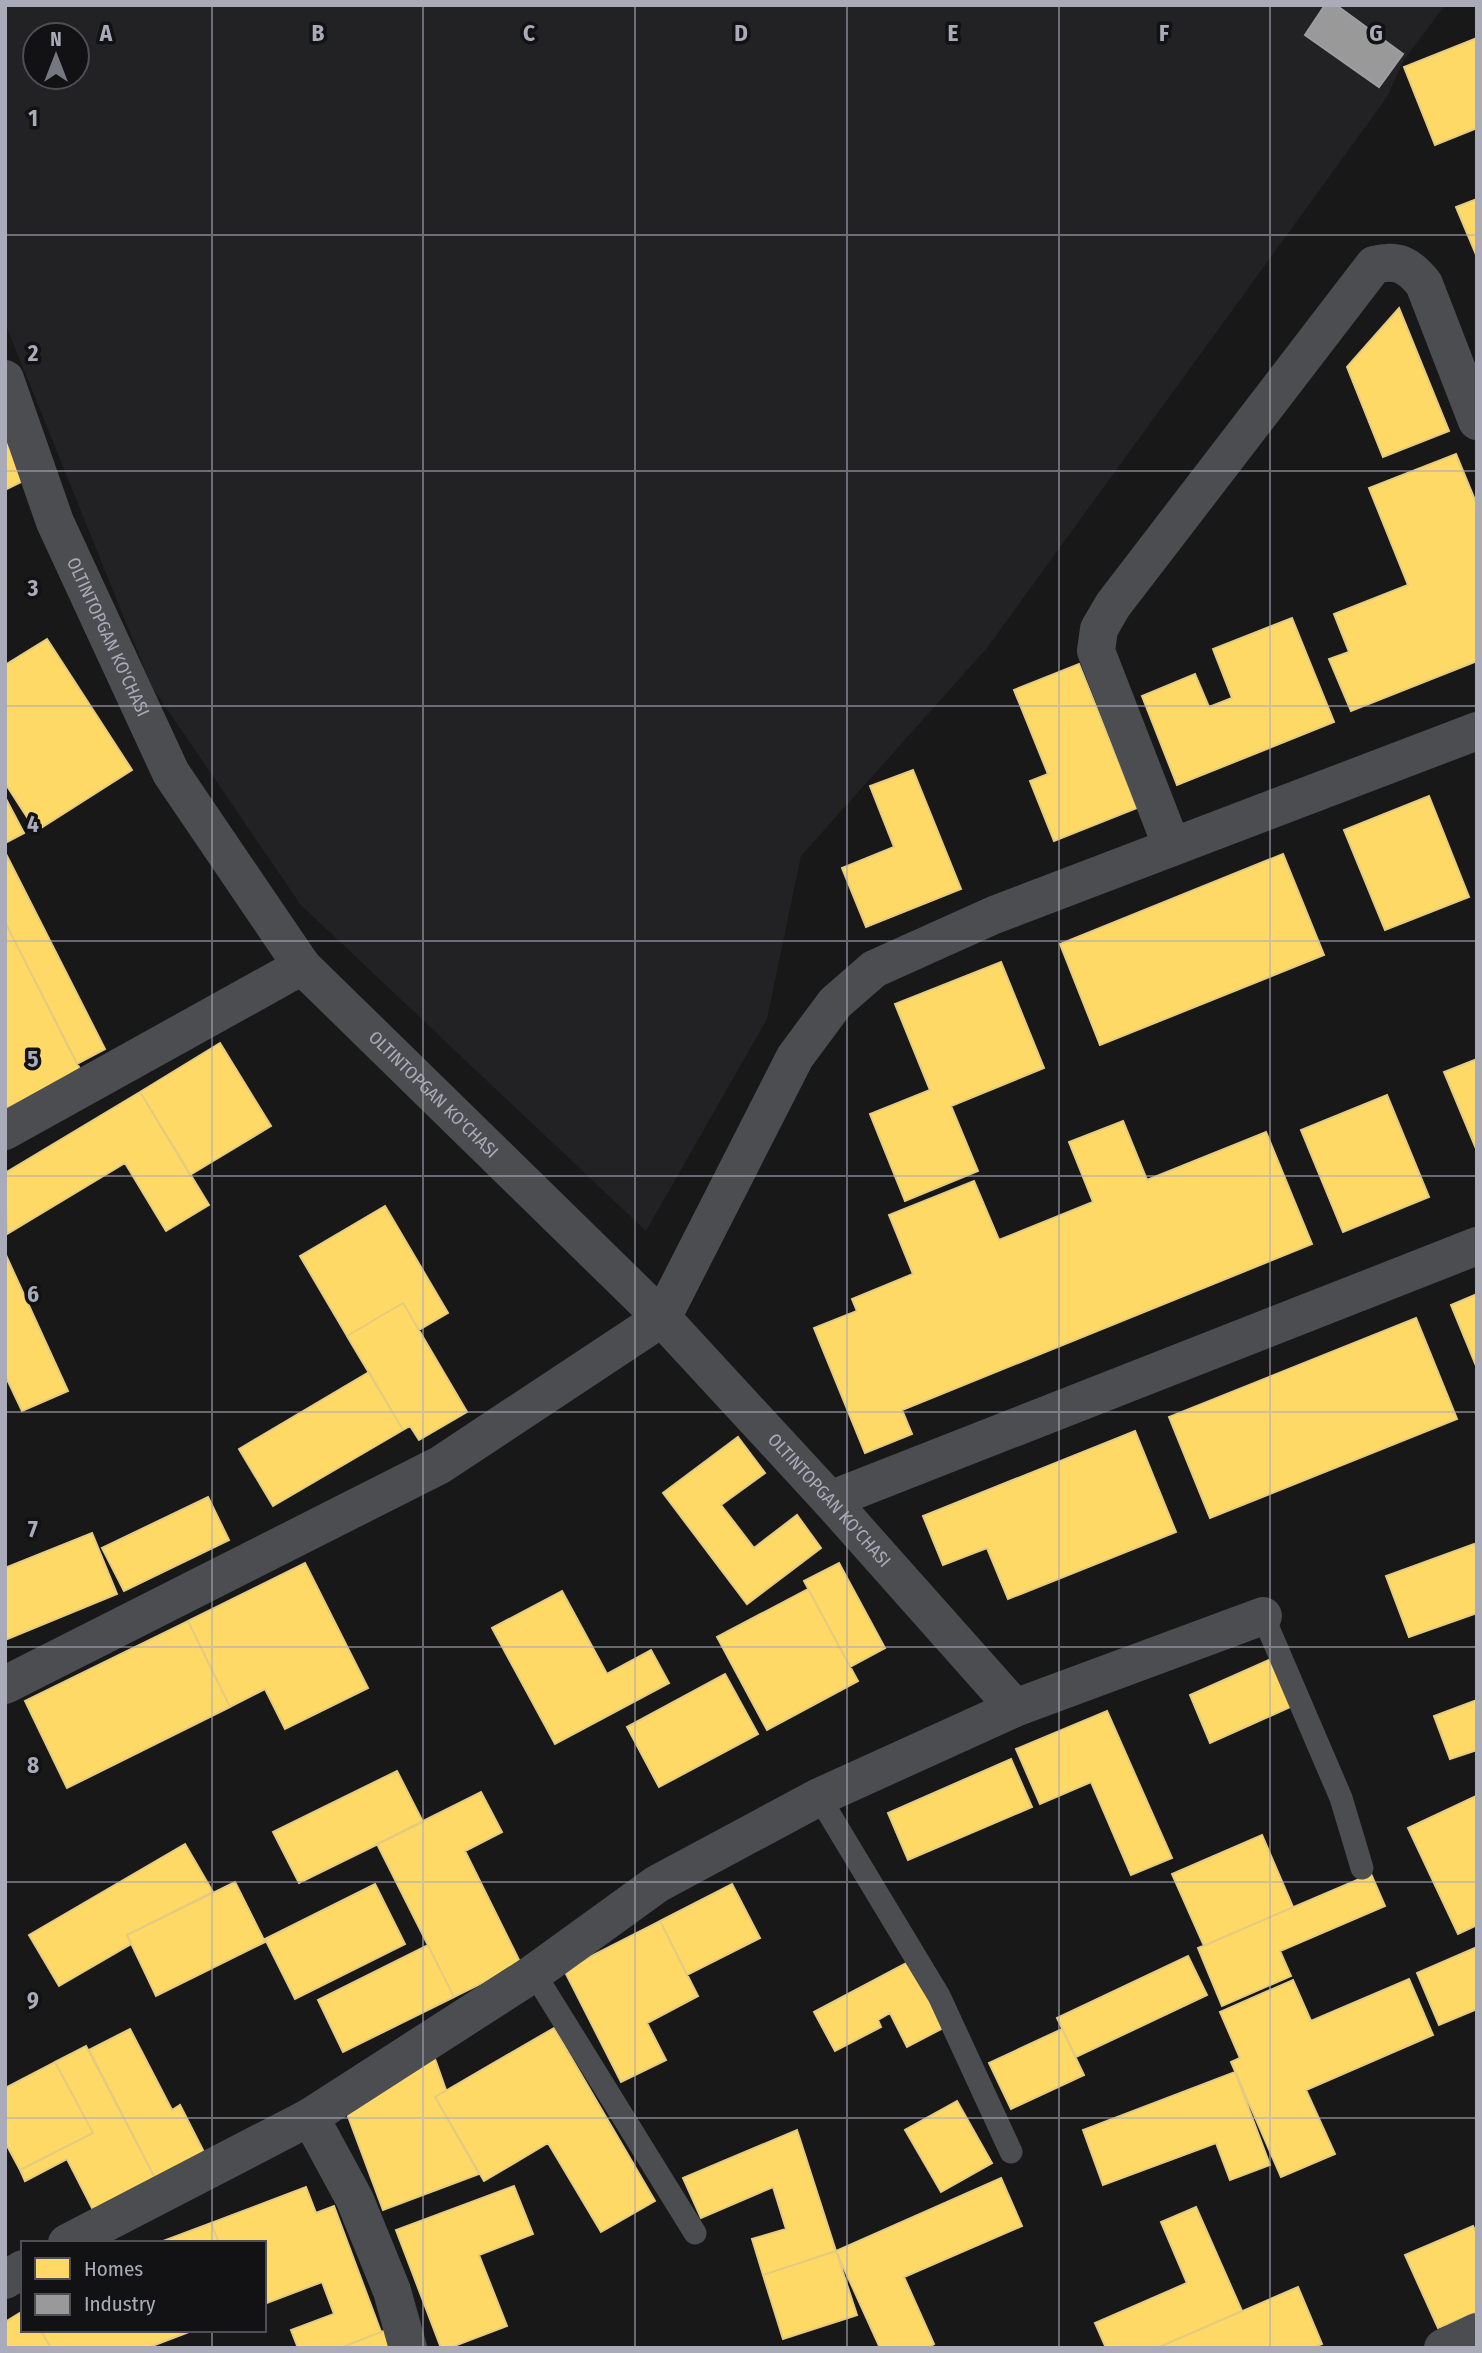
<svg xmlns="http://www.w3.org/2000/svg" width="1482" height="2353" viewBox="0 0 1482 2353" font-family="'Fira Sans Condensed',sans-serif">
  <style>
    .built { fill: #222224; fill-rule: evenodd }
    .homes { fill: #ffd966; stroke: #e5cb7f; stroke-width: 2 }
    .industry { fill: #999; stroke: #9e9ea3; stroke-width: 2 }
    .lines { fill: none; stroke-linecap: round; stroke-linejoin: round }
    .service { stroke: #4c4d51; stroke-width: 23 }
    .minor { stroke: #4c4d51; stroke-width: 38 }
    .grid { fill: none; stroke: #a9abb9; stroke-width: 2; stroke-opacity: 0.55 }
    .labels { text-anchor: middle; dominant-baseline: central; stroke-width: 7; stroke-linejoin: round; paint-order: stroke }
    .street-label { font-size: 18px; fill: #a9abb9; stroke: #121214 }
    .grid-label { font-size: 23px; text-anchor: middle; font-weight: bold; fill: #a9abb9; stroke: #121214; stroke-width: 7; stroke-linejoin: round; paint-order: stroke }
  </style>
  <rect width="100%" height="100%" fill="#181818"/>
  <path class="built" d="M 5,5 L 1445,5 L 1404,60 L 1387,97 L 987,648 L 801,856 L 767,1019 L 646,1231 L 300,904 L 152,687 L 5,323 ZM 35,35 L 77,35 L 77,77 L 35,77 Z"/>
  <path class="homes" d="M 1477,38 L 1477,128 L 1435,145 L 1404,67 Z
    M 1477,199 L 1477,257 L 1456,207 Z
    M 1399,308 L 1449,431 L 1383,457 L 1347,367 Z
    M 5,437 L 27,479 L 5,490 Z
    M 1456,454 L 1477,505 L 1477,661 L 1351,711 L 1329,659 L 1349,652 L 1334,614 L 1408,585 L 1369,488 Z
    M 1292,618 L 1334,722 L 1177,785 L 1142,696 L 1195,674 L 1209,707 L 1232,698 L 1213,649 Z
    M 47,639 L 132,770 L 36,831 L 5,783 L 5,665 Z
    M 1079,664 L 1137,808 L 1054,841 L 1030,781 L 1048,774 L 1014,690 Z
    M 913,770 L 961,889 L 866,927 L 842,868 L 894,847 L 870,786 Z
    M 1429,796 L 1469,897 L 1385,930 L 1344,830 Z
    M 5,797 L 24,833 L 5,843 Z
    M 5,852 L 105,1049 L 77,1064 L 5,922 Z
    M 1283,854 L 1324,955 L 1100,1045 L 1060,944 Z
    M 5,922 L 81,1071 L 5,1109 Z
    M 1001,962 L 1044,1068 L 951,1106 L 978,1171 L 905,1201 L 870,1114 L 930,1090 L 895,1004 Z
    M 220,1043 L 271,1126 L 190,1175 L 140,1092 Z
    M 1477,1059 L 1477,1151 L 1444,1072 Z
    M 140,1092 L 209,1205 L 166,1231 L 125,1163 L 7,1234 L 5,1173 Z
    M 1387,1095 L 1429,1197 L 1343,1232 L 1301,1130 Z
    M 1123,1121 L 1147,1180 L 1266,1132 L 1312,1244 L 902,1410 L 912,1434 L 865,1453 L 814,1328 L 857,1311 L 852,1299 L 913,1274 L 889,1215 L 974,1181 L 999,1240 L 1093,1202 L 1069,1142 Z
    M 385,1206 L 448,1313 L 419,1330 L 403,1303 L 347,1336 L 300,1256 Z
    M 5,1253 L 68,1391 L 22,1411 L 5,1375 Z
    M 1477,1294 L 1477,1368 L 1451,1305 Z
    M 403,1303 L 467,1412 L 419,1440 L 410,1426 L 403,1430 L 347,1336 Z
    M 1416,1318 L 1457,1419 L 1210,1518 L 1169,1417 Z
    M 369,1372 L 403,1430 L 273,1506 L 239,1449 Z
    M 1135,1431 L 1176,1532 L 1008,1599 L 987,1548 L 943,1565 L 923,1516 Z
    M 738,1437 L 765,1473 L 721,1505 L 754,1548 L 797,1515 L 821,1548 L 747,1604 L 663,1493 Z
    M 208,1497 L 229,1540 L 124,1591 L 102,1548 Z
    M 92,1533 L 117,1594 L 5,1640 L 5,1568 Z
    M 1474,1544 L 1477,1552 L 1477,1613 L 1409,1637 L 1386,1576 Z
    M 305,1563 L 368,1688 L 285,1729 L 265,1689 L 230,1707 L 188,1621 Z
    M 839,1563 L 885,1648 L 850,1667 L 804,1581 Z
    M 808,1589 L 858,1681 L 767,1730 L 717,1637 Z
    M 562,1591 L 607,1674 L 651,1650 L 669,1683 L 555,1744 L 492,1628 Z
    M 188,1621 L 230,1707 L 67,1788 L 25,1701 Z
    M 1278,1656 L 1299,1703 L 1210,1743 L 1190,1695 Z
    M 725,1674 L 758,1734 L 659,1787 L 627,1727 Z
    M 1477,1700 L 1477,1750 L 1450,1759 L 1434,1716 Z
    M 1107,1711 L 1172,1858 L 1131,1875 L 1091,1782 L 1040,1804 L 1016,1749 Z
    M 1011,1759 L 1032,1807 L 908,1860 L 888,1813 Z
    M 397,1771 L 423,1822 L 299,1883 L 273,1832 Z
    M 481,1792 L 502,1832 L 465,1851 L 521,1964 L 454,1997 L 377,1844 Z
    M 1476,1796 L 1477,1925 L 1458,1934 L 1408,1828 Z
    M 1262,1835 L 1293,1907 L 1204,1946 L 1172,1874 Z
    M 185,1844 L 213,1892 L 127,1935 L 131,1944 L 59,1986 L 29,1935 Z
    M 1371,1874 L 1385,1906 L 1280,1951 L 1291,1976 L 1222,2006 L 1198,1948 Z
    M 235,1882 L 265,1942 L 156,1996 L 127,1935 Z
    M 375,1884 L 405,1944 L 295,1999 L 265,1939 Z
    M 732,1884 L 760,1938 L 687,1975 L 660,1921 Z
    M 660,1921 L 698,1996 L 647,2023 L 666,2060 L 621,2082 L 564,1970 Z
    M 428,1945 L 454,1997 L 343,2052 L 318,2000 Z
    M 1477,1947 L 1477,2009 L 1439,2025 L 1417,1973 Z
    M 1188,1956 L 1207,1995 L 1076,2057 L 1057,2018 Z
    M 910,1961 L 945,2027 L 907,2047 L 890,2013 L 878,2020 L 881,2027 L 835,2051 L 814,2012 Z
    M 1409,1979 L 1433,2035 L 1306,2090 L 1335,2154 L 1281,2177 L 1231,2062 L 1240,2058 L 1220,2012 L 1293,1980 L 1311,2021 Z
    M 554,2028 L 655,2201 L 601,2232 L 548,2143 L 484,2181 L 435,2097 Z
    M 130,2029 L 172,2110 L 180,2105 L 204,2152 L 155,2178 L 89,2050 Z
    M 1062,2029 L 1084,2075 L 1011,2109 L 989,2063 Z
    M 86,2046 L 155,2178 L 93,2210 L 67,2159 L 25,2181 L 20,2170 L 93,2133 L 55,2062 Z
    M 434,2056 L 446,2090 L 435,2097 L 479,2174 L 383,2210 L 346,2111 Z
    M 55,2062 L 93,2133 L 20,2170 L 5,2142 L 5,2088 Z
    M 1235,2072 L 1270,2165 L 1230,2180 L 1216,2143 L 1103,2185 L 1083,2130 Z
    M 957,2101 L 992,2163 L 941,2192 L 905,2130 Z
    M 797,2130 L 836,2251 L 763,2275 L 752,2239 L 786,2229 L 773,2187 L 701,2218 L 683,2178 Z
    M 1001,2178 L 1022,2226 L 904,2277 L 934,2344 L 927,2348 L 880,2348 L 836,2251 Z
    M 514,2186 L 533,2234 L 479,2255 L 507,2326 L 449,2348 L 441,2348 L 396,2230 Z
    M 306,2187 L 316,2213 L 334,2206 L 381,2332 L 340,2348 L 298,2348 L 291,2330 L 334,2314 L 322,2282 L 264,2304 L 264,2243 L 219,2243 L 211,2223 Z
    M 1196,2207 L 1242,2311 L 1157,2348 L 1106,2348 L 1095,2323 L 1187,2283 L 1161,2222 Z
    M 211,2223 L 219,2243 L 158,2243 Z
    M 1473,2226 L 1477,2235 L 1477,2312 L 1438,2328 L 1405,2255 Z
    M 836,2251 L 857,2315 L 783,2339 L 763,2275 Z
    M 1298,2287 L 1322,2344 L 1312,2348 L 1157,2348 Z
    M 23,2311 L 23,2330 L 40,2330 L 51,2348 L 5,2348 L 5,2322 Z
    M 390,2329 L 393,2348 L 340,2348 L 381,2332 Z
    M 40,2330 L 194,2330 L 147,2348 L 51,2348 Z"/>
  <path class="industry" d="M 1325,5 L 1336,5 L 1403,54 L 1379,87 L 1305,35 Z"/>
  <g class="lines">
    <path class="service" d="M 1263,1616 L 1341,1798 L 1362,1868
      M 819,1797 L 939,1996 L 1011,2152
      M 534,1973 L 695,2233"/>
    <g class="minor">
      <path id="s1" d="M 5,379 L 55,522 L 171,773 L 302,966 L 662,1318 L 830,1500 L 1015,1708"/>
      <path d="M 1172,847 L 1096,651 L 1099,629 L 1113,605 L 1374,265 C 1398,259 1409,265 1424,284 L 1477,421"/>
      <path d="M 5,1131 L 302,966"/>
      <path d="M 830,1500 L 1477,1246"/>
      <path d="M 5,1685 L 440,1465 L 662,1318 L 795,1057 L 835,1003 L 874,969 L 994,915 L 1477,731"/>
      <path d="M 310,2117 L 355,2200 L 392,2291 L 408,2348"/>
      <path d="M 67,2243 L 310,2117 L 534,1973 L 657,1884 L 819,1797 L 1015,1708 L 1263,1616"/>
      <path d="M 5,2280 L 23,2269"/>
      <path d="M 1443,2348 L 1477,2332"/>
    </g>
  </g>
  <path class="grid" d="M 212,5 L 212,2243M 423,5 L 423,2348M 635,5 L 635,2348M 847,5 L 847,2348M 1059,5 L 1059,2348M 1270,5 L 1270,2348M 5,235 L 1477,235M 5,471 L 1477,471M 5,706 L 1477,706M 5,941 L 1477,941M 5,1176 L 1477,1176M 5,1412 L 1477,1412M 5,1647 L 1477,1647M 5,1882 L 1477,1882M 5,2118 L 1477,2118M 212,2330 L 212,2348"/>
  <g class="labels">
    <g class="street-label">
      <text stroke="none"><textPath href="#s1" startOffset="278">OLTINTOPGAN KO'CHASI</textPath></text>
      <text stroke="none"><textPath href="#s1" startOffset="845">OLTINTOPGAN KO'CHASI</textPath></text>
      <text stroke="none"><textPath href="#s1" startOffset="1412">OLTINTOPGAN KO'CHASI</textPath></text>
    </g>
  </g>
  <g class="grid-label">
    <text x="106" y="41">A</text>
    <text x="318" y="41">B</text>
    <text x="529" y="41">C</text>
    <text x="741" y="41">D</text>
    <text x="953" y="41">E</text>
    <text x="1164" y="41">F</text>
    <text x="1376" y="41">G</text>
    <text x="33" y="126">1</text>
    <text x="33" y="361">2</text>
    <text x="33" y="596">3</text>
    <text x="33" y="832">4</text>
    <text x="33" y="1067">5</text>
    <text x="33" y="1302">6</text>
    <text x="33" y="1537">7</text>
    <text x="33" y="1773">8</text>
    <text x="33" y="2008">9</text>
  </g>
  <rect width="1482" height="2353" fill="none" stroke="#a9abb9" stroke-width="14"/>
  <rect x="21" y="2241" width="245" height="91" fill="#121214" stroke="#4e4f56" stroke-width="2"/>
  <rect x="35" y="2258" width="35" height="21" fill="#ffd966" stroke="#4e4f56" stroke-width="2"/>
  <text x="84" y="2276" font-size="21" fill="#a9abb9">Homes</text>
  <rect x="35" y="2294" width="35" height="21" fill="#999999" stroke="#4e4f56" stroke-width="2"/>
  <text x="84" y="2311" font-size="21" fill="#a9abb9">Industry</text>
  <g transform="translate(56 56)"><circle r="33" fill="#121214" stroke="#4e4f56" stroke-width="2"/>
  <path d="M0-5L12 26L0 18L-12 26Z" fill="#767881"/>
  <text y="-10" font-size="19" font-weight="bold" text-anchor="middle" fill="#a9abb9">N</text>
  </g>
</svg>
